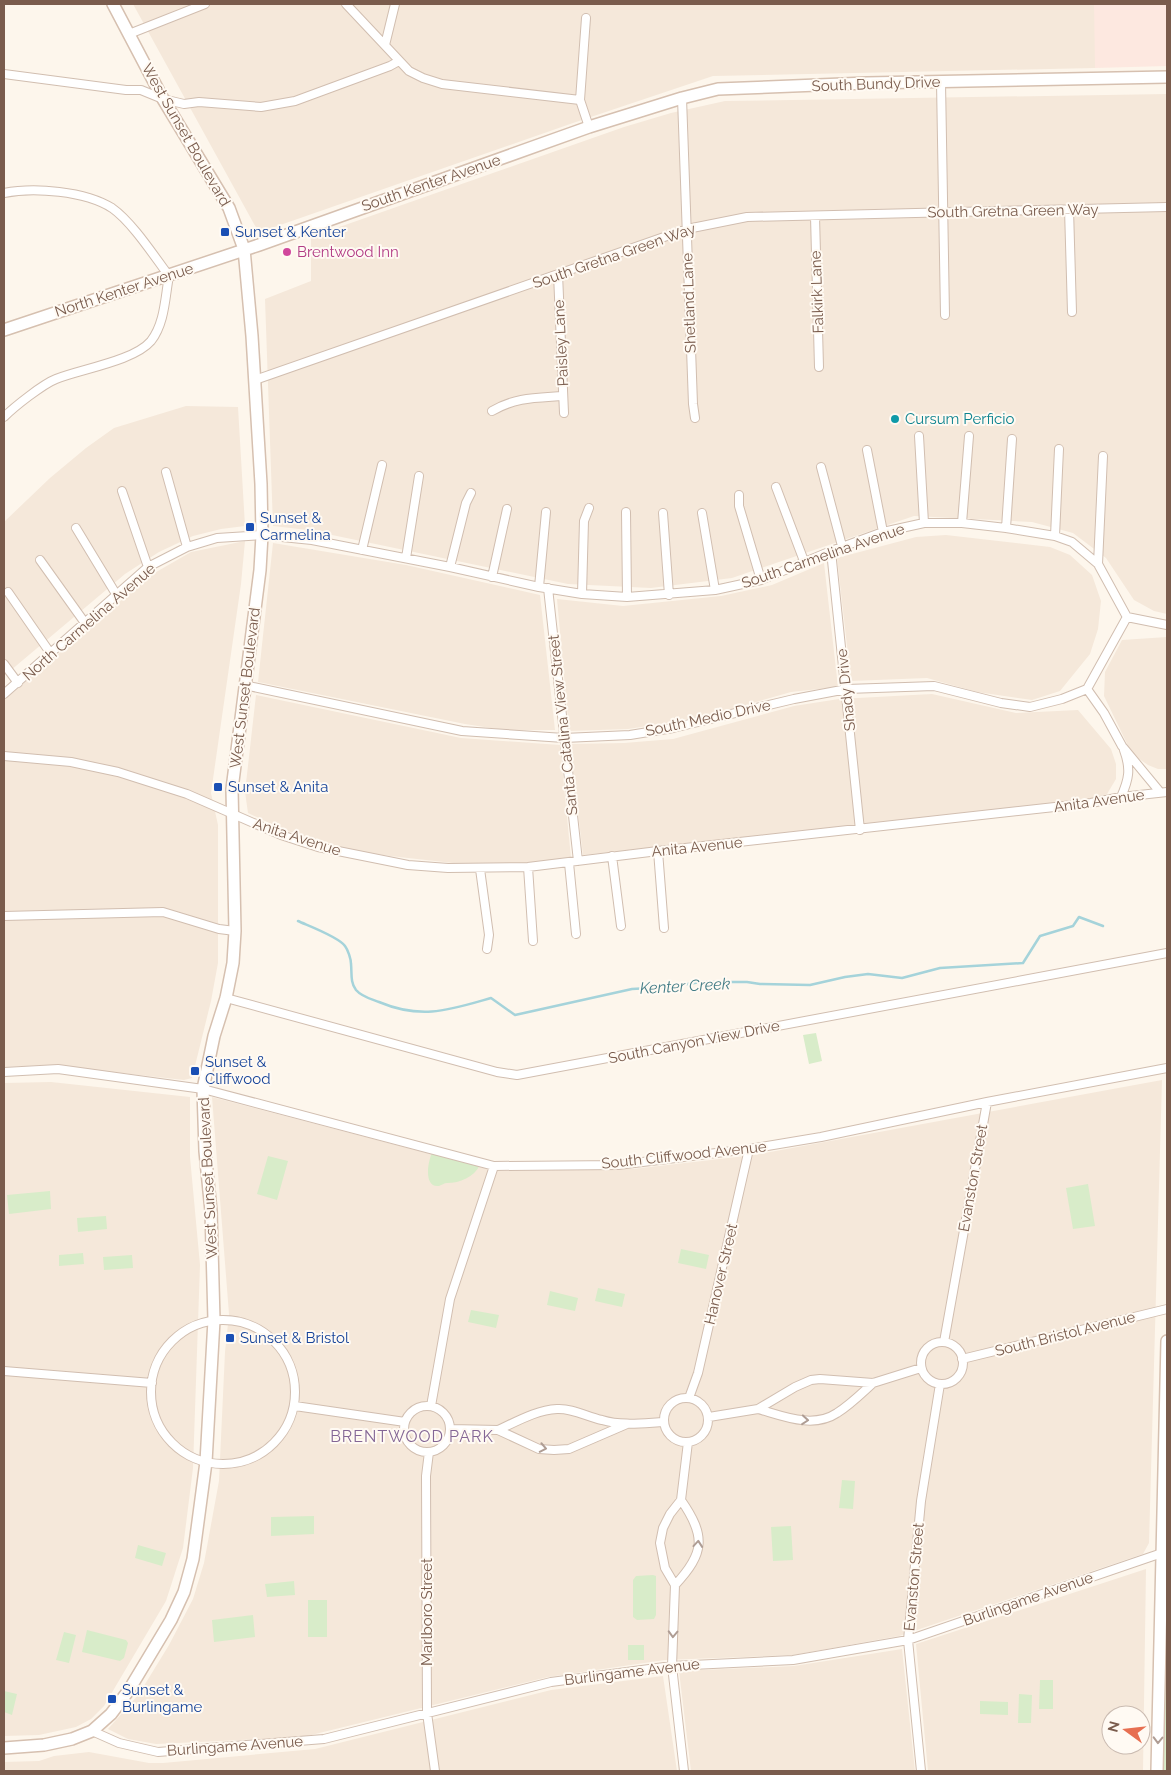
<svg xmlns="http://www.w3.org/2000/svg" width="1171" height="1775" viewBox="0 0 1171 1775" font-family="Raleway,sans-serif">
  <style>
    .residential { fill: #f5e8da; fill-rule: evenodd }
    .commercial { fill: #fde8e0 }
    .green { fill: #d8ecc9 }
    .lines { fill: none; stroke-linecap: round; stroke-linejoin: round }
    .stream { stroke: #a5d3da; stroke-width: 2.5 }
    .street-casing { stroke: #d1beb0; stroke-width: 10 }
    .secondary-casing { stroke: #d6c0b0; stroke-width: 14 }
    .street { stroke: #fff; stroke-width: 8 }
    .secondary { stroke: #fff; stroke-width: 11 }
    .oneway { stroke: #af9d94 }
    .transit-dot { fill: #1a4fb4; stroke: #fffaf3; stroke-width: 2 }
    .hotel-dot { fill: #d1479c; stroke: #fffaf3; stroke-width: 2 }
    .culture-dot { fill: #0f9aa8; stroke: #fffaf3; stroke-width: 2 }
    .labels { text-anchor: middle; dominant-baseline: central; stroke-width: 4; stroke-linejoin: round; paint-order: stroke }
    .street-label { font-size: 15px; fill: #7a5c4d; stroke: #fffaf3 }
    .transit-label { font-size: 15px; fill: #164399; stroke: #fffaf3; text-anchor: start }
    .hotel-label { font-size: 15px; fill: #b23c85; stroke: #fffaf3; text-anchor: start }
    .culture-label { font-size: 15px; fill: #0d838f; stroke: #fffaf3; text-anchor: start }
    .water-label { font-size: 16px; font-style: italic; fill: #437c86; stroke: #fffaf3 }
    .neighbourhood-label { font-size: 16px; letter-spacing: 1px; fill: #846695; stroke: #fffaf3 }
  </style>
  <rect width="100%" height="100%" fill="#fdf6ec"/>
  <path class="residential" d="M 133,4 L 1095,4 L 1095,68 L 713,76 L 573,123 L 263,231 L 257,229 L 254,224 Z
    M 1167,94 L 1167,614 L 1154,611 L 1134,600 L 1106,558 L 1073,533 L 1032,522 L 914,516 L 732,578 L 651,588 L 568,584 L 308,530 L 273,526 L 265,299 L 311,281 L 311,237 L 624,127 L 671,113 L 725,101 Z
    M 186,406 L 238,407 L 245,526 L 221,529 L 193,536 L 159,552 L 125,574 L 4,676 L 4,522 L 50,478 L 86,448 L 114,428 Z
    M 946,535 L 1050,547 L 1070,555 L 1092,575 L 1101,601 L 1098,629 L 1090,654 L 1060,691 L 1032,700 L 977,692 L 927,678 L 851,681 L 837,558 L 916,537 Z
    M 245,541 L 241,584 L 211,793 L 218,825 L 218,963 L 211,1001 L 192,1078 L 184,1080 L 49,1065 L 4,1067 L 4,700 L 151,575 L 191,552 Z
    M 273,543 L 406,565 L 540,595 L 555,730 L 504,730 L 465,724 L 258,682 Z
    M 824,563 L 838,687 L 791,692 L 728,710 L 674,722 L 628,729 L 569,731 L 557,599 L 623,606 L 721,596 L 772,585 Z
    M 1167,637 L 1167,769 L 1158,769 L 1148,765 L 1132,754 L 1104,696 L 1105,672 L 1122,640 Z
    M 932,694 L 1016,713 L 1078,710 L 1111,749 L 1116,764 L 1116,779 L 1107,794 L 1096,798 L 583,855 L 570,744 L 624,743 L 673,739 L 794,706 L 839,699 Z
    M 256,695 L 461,738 L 560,745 L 571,858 L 528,863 L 453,863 L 390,856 L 356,851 L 320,841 L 284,830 L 248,813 L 245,792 Z
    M 1162,1080 L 1149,1543 L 1143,1554 L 899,1636 L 793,1655 L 665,1660 L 548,1677 L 303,1737 L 156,1744 L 128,1739 L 108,1729 L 139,1694 L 169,1645 L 193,1599 L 204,1563 L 219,1481 L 225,1352 L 229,1314 L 212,1097 L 496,1171 L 633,1169 L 754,1155 Z
    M 51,1082 L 190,1097 L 190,1157 L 200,1265 L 193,1468 L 183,1548 L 166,1601 L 104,1706 L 91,1719 L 76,1727 L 39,1735 L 4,1736 L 4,1083 Z
    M 1146,1569 L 1143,1771 L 928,1771 L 916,1644 ZM 1111,1715 L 1141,1715 L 1141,1745 L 1111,1745 Z
    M 902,1649 L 915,1771 L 691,1771 L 679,1671 L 794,1666 Z
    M 663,1676 L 677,1771 L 4,1771 L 4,1762 L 39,1761 L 54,1756 L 89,1752 L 149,1763 L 163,1763 L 315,1749 L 551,1690 Z"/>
  <path class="commercial" d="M 1094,4 L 1167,4 L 1167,66 L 1095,68 Z"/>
  <path class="green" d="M 816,1033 L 822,1061 L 809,1064 L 803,1035 Z
    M 432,1153 L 480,1165 C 474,1177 460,1183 447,1183 C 444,1183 442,1185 439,1186 C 423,1188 428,1161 432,1153 Z
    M 268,1156 L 288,1161 L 277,1200 L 257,1194 Z
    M 1088,1184 L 1095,1226 L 1073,1229 L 1066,1188 Z
    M 50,1191 L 51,1209 L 9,1214 L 7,1195 Z
    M 106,1216 L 107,1229 L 78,1232 L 77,1218 Z
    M 681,1249 L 709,1255 L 706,1269 L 678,1263 Z
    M 83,1253 L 84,1264 L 59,1266 L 59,1255 Z
    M 132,1255 L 133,1268 L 104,1270 L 103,1257 Z
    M 598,1288 L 625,1294 L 622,1307 L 595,1301 Z
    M 550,1291 L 578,1298 L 575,1311 L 547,1305 Z
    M 471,1310 L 499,1315 L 496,1328 L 468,1322 Z
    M 842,1480 L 855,1481 L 853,1509 L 839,1508 Z
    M 314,1516 L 314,1534 L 271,1536 L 271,1517 Z
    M 791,1526 L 793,1560 L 773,1561 L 771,1527 Z
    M 138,1545 L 166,1553 L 162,1566 L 135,1558 Z
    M 653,1575 L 656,1576 L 656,1615 L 654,1619 L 637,1620 L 633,1617 L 633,1580 L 636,1576 Z
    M 294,1581 L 295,1595 L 267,1597 L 265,1584 Z
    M 308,1600 L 327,1600 L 327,1637 L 308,1637 Z
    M 253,1615 L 255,1637 L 214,1642 L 212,1620 Z
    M 87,1630 L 126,1640 L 128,1643 L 124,1658 L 120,1661 L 82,1652 Z
    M 64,1632 L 76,1635 L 69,1663 L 56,1660 Z
    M 628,1645 L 644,1645 L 644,1660 L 628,1660 Z
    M 1165,1648 L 1167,1648 L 1167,1771 L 1162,1771 Z
    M 1040,1680 L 1053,1680 L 1053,1709 L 1039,1709 Z
    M 4,1691 L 17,1694 L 12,1715 L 4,1712 Z
    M 1019,1694 L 1032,1695 L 1031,1723 L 1018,1723 Z
    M 980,1701 L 1008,1702 L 1008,1715 L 980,1714 Z"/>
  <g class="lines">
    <path class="stream" d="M 298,921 C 309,926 339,937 345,946 C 348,950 351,959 351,964 C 352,973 350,982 356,990 C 362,997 371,999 379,1002 C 422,1020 449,1010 491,998 L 515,1015 L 632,989 L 668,987 L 701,982 L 747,982 L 760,984 L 810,985 L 845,977 L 868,974 L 902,978 L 940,968 L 1023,963 L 1040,936 L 1073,926 L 1079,917 L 1103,926"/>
    <g class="street-casing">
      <path id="street" d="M 346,4 L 409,71 L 423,78 L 442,84 L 580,100
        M 586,18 L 580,100 L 589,127
        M 129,34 L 205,4
        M 385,45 L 395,4
        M 4,74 L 126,90 L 141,90 L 163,99 L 184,104 L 199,102 L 261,107 L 295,101 L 390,66 L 399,61
        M 941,82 L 945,315
        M 682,98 L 693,404 L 695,418
        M 4,193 C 34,187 85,191 112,208 C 132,222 154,256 169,276 C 165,297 165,323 151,341 C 134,361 81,369 56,379 C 43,384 14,407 4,417
        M 1069,209 L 1072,312
        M 815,216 L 819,367
        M 558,274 L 564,413
        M 255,380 L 687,229 L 747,217 L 1167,207
        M 492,411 C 516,397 536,398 563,396
        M 919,436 L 924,523
        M 867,450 L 883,532
        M 821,467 L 842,546
        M 166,472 L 187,547
        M 776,487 L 804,561
        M 122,491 L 148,567
        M 739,495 L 739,506 L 761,580
        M 626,512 L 627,597
        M 663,513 L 669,595
        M 702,513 L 715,590
        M 962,523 L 969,436
        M 76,528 L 116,594
        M 1006,528 L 1012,439
        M 1055,536 L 1059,449
        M 362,550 L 382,465
        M 831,551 L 860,830
        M 406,558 L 419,476
        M 40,560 L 85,623
        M 1098,564 L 1103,456
        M 450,567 L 466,503 L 471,493
        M 492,577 L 507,509
        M 539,587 L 546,512
        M 548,588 L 578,861
        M 8,592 L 51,654
        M 582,594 L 584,521 L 589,508
        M 4,664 L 18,683
        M 244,685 L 462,731 L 564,738 L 630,735 L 673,728 L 794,699 L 847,689 L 934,686 L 1001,703 L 1030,707 L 1062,699 L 1087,689 L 1127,617
        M 1087,689 L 1104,713 L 1122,746 L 1160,792
        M 4,694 L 148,567 L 187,547 L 217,538 L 262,535 L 312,540 L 450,567 L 539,587 L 582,594 L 627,597 L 715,590 L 761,580 L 831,551 L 883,532 L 924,523 L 962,523 L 1006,528 L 1055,536 L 1072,542 L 1098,564 L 1127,617 L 1167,625
        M 4,756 L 71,762 L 118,772 L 187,794 L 281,835 L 318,847 L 408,865 L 448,868 L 528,867 L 658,851 L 1091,803 L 1121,797 L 1167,792
        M 1121,797 C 1129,779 1131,769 1124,750
        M 658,851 L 664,928
        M 612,856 L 621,926
        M 569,863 L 576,934
        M 528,867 L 533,941
        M 480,869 L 489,935 L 487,949
        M 4,916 L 163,912 L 219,929 L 235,931
        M 226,998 L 497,1072 L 517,1075 L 1167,953
        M 4,1072 L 58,1069 L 203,1089 L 494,1166 L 618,1165 L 749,1149 L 821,1137 L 987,1102 L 1167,1068
        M151 1392a72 72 0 1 1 144 0a72 72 0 1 1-144 0Z
        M921 1363a21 21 0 1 1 42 0a21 21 0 1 1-42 0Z
        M 944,1342 L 987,1102
        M 962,1359 L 1167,1309
        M 4,1371 L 152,1383
        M664 1420a22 22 0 1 1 44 0a22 22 0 1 1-44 0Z
        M 689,1398 L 698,1373 L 749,1149
        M404 1429a23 23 0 1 1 46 0a23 23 0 1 1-46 0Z
        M 295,1406 L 405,1422
        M 431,1406 L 450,1299 L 494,1166
        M 758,1409 C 783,1416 813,1429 837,1413 C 850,1405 862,1393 873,1383
        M 709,1417 L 758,1409 L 795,1387 L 811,1380 L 820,1379 L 873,1383 L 921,1368
        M 450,1429 L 498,1430 L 539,1449 L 554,1450 L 569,1449 L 627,1424
        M 498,1430 C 516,1422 536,1410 557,1409 C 573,1408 587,1417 602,1420 C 622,1426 643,1423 664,1422
        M 429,1452 L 426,1476 L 427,1713 L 435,1771
        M 675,1585 C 705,1553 706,1536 681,1500
        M 92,1731 L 119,1743 L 158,1752 L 324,1739 L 551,1682 L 672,1666 L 793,1660 L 908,1640 L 1162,1553 L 1166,1553
        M 684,1771 L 672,1666 L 675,1585 L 665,1568 L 660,1543 L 663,1528 L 670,1514 L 681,1500 L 688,1442
        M 921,1771 L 908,1640 L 921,1501 L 940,1384"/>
    </g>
    <g class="secondary-casing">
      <path id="secondary" d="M 4,330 L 259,245 L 589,127 L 682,98 L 718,89 L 867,83 L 1167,77
        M 4,1748 L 44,1745 L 72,1739 L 92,1731 L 111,1714 L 129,1690 L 171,1620 L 184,1592 L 193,1559 L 206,1462 L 214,1320 L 211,1211 L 205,1151 L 203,1089 L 214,1036 L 226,998 L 233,963 L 235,931 L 232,789 L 260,570 L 262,535 L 261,484 L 252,336 L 244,249 L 229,208 L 163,99 L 113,4
        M 1157,1771 L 1167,1341"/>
    </g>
    <use href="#street" class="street"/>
    <use href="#secondary" class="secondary"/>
  </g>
  <defs><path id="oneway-chevron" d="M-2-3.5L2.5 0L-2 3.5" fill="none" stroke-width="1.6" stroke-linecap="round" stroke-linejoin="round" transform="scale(1.25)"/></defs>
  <g class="oneway">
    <use href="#oneway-chevron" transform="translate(805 1420) rotate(5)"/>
    <use href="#oneway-chevron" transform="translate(543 1448) rotate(11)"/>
    <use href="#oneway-chevron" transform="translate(698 1544) rotate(-85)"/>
    <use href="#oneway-chevron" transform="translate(673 1634) rotate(92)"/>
    <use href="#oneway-chevron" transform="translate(1158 1740) rotate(91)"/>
  </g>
  <g class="transit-dot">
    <rect x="220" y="227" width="10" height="10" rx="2.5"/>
    <rect x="245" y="522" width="10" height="10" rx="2.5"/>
    <rect x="213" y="782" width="10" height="10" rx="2.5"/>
    <rect x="190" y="1066" width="10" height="10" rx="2.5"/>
    <rect x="225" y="1333" width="10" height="10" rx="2.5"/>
    <rect x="107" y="1694" width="10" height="10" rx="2.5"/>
  </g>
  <circle class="hotel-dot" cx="287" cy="252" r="5"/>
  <circle class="culture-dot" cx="895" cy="419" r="5"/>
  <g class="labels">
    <g class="street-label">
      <text transform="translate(876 84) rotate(-2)">South Bundy Drive</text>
      <text transform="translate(186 135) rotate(60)">West Sunset Boulevard</text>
      <text transform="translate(431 183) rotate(-19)">South Kenter Avenue</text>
      <text transform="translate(1013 211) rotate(-1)">South Gretna Green Way</text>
      <text transform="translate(614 256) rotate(-19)">South Gretna Green Way</text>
      <text transform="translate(124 290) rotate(-18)">North Kenter Avenue</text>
      <text transform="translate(817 292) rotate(-92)">Falkirk Lane</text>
      <text transform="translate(689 303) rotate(-92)">Shetland Lane</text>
      <text transform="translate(561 343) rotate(-93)">Paisley Lane</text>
      <text transform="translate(823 556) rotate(-19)">South Carmelina Avenue</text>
      <text transform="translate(89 622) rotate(-41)">North Carmelina Avenue</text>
      <text transform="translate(245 688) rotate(-83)">West Sunset Boulevard</text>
      <text transform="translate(846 690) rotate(-96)">Shady Drive</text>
      <text transform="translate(708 718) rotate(-12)">South Medio Drive</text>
      <text transform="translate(563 725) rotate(-96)">Santa Catalina View Street</text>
      <text transform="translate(1099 801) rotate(-8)">Anita Avenue</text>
      <text transform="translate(297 837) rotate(18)">Anita Avenue</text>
      <text transform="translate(697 847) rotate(-6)">Anita Avenue</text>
      <text transform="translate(694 1042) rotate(-11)">South Canyon View Drive</text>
      <text transform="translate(684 1155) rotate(-6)">South Cliffwood Avenue</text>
      <text transform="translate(208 1178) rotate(-93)">West Sunset Boulevard</text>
      <text transform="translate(973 1178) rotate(-80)">Evanston Street</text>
      <text transform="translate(721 1274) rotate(-77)">Hanover Street</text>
      <text transform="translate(1065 1334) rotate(-14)">South Bristol Avenue</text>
      <text transform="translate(914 1577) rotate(-85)">Evanston Street</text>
      <text transform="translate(1028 1599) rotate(-19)">Burlingame Avenue</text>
      <text transform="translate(427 1612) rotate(-90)">Marlboro Street</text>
      <text transform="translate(632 1672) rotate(-7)">Burlingame Avenue</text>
      <text transform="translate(235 1746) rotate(-4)">Burlingame Avenue</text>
    </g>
    <g class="transit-label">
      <text x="235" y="232">Sunset &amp; Kenter</text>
      <text x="260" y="518">Sunset &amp;<tspan x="260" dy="17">Carmelina</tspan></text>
      <text x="228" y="787">Sunset &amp; Anita</text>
      <text x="205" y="1062">Sunset &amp;<tspan x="205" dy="17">Cliffwood</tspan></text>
      <text x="240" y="1338">Sunset &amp; Bristol</text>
      <text x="122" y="1690">Sunset &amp;<tspan x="122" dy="17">Burlingame</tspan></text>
    </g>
    <g class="hotel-label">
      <text x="297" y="252">Brentwood Inn</text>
    </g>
    <g class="culture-label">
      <text x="905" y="419">Cursum Perficio</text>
    </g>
    <g class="water-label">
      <text transform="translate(685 986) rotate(-3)">Kenter Creek</text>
    </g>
    <g class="neighbourhood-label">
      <text x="412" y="1436">BRENTWOOD PARK</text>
    </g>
  </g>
  <rect width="1171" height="1775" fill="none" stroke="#7a5c4d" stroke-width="10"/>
  <g transform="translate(1126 1730) rotate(285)"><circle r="24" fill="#fffaf3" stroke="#cabbb1"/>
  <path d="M0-4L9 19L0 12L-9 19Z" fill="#e76f51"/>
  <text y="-8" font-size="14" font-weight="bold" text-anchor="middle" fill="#7a5c4d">N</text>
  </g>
</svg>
